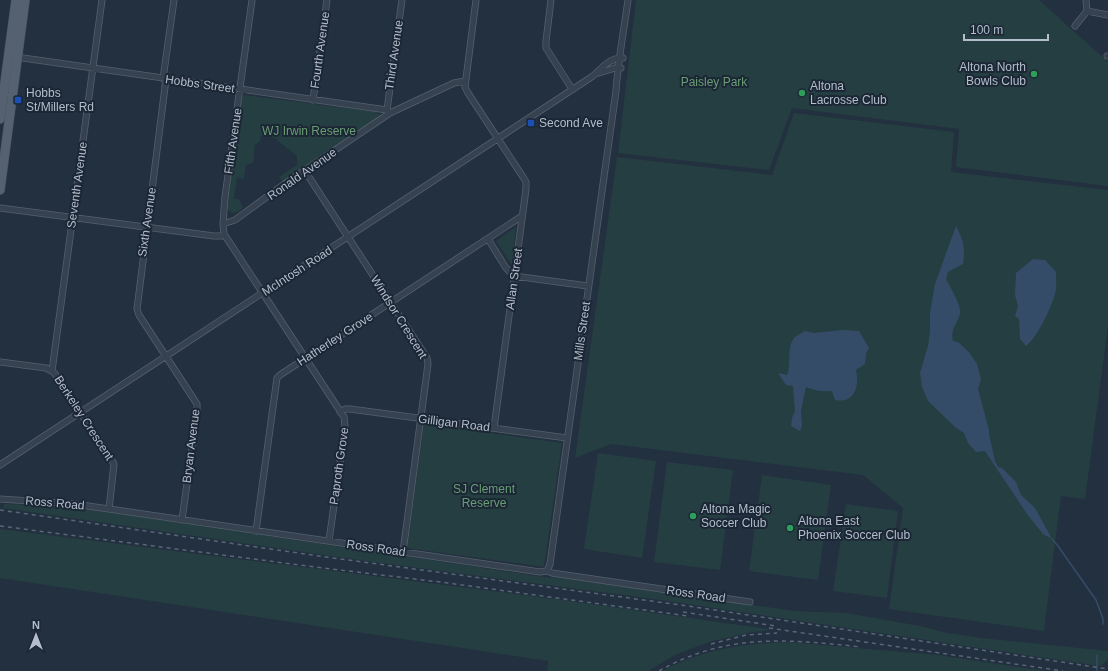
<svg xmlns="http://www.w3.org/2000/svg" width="1108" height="671" viewBox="0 0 1108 671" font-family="Helvetica,sans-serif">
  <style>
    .green { fill: #253e41 }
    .water { fill: #354c68 }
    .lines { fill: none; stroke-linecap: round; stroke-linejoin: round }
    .stream { stroke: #354c68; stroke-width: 1.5 }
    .street-casing { stroke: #55606e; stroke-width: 7 }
    .primary-casing { stroke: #404b59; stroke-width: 10 }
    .street { stroke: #374250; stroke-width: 5.5 }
    .primary { stroke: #556170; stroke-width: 9 }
    .rail { stroke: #596677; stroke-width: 1.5; stroke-dasharray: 4 4; stroke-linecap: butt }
    .leisure-dot { fill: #2e9e5b; stroke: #1c2735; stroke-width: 1.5 }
    .transit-dot { fill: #1a4fb4; stroke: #1c2735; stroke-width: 1.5 }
    .labels { text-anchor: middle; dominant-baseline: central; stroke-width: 4; stroke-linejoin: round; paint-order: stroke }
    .street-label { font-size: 12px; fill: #b3bdcb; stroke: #1c2735 }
    .poi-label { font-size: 12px; fill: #b3bdcb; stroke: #1c2735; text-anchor: start }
    .park-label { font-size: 12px; fill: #699d74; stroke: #1c2735 }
  </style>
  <rect width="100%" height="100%" fill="#233040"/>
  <path class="green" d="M 636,0 L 1039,0 L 1108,62 L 1108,186 L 956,167 L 959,129 L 792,108 L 769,170 L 618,153 Z
    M 245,95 L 376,112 L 380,115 L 380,118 L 370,127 L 283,182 L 279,177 L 297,165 L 297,156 L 273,137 L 261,136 L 260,142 L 257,142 L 257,144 L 255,144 L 253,163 L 246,165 L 244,179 L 237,178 L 234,199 L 239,199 L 243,208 L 237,212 L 232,213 L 229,211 L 227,207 L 241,102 L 242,97 Z
    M 794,113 L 954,132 L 951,172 L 1108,190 L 1108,326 L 1085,499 L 1061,496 L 1044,631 L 889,609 L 903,508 L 863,475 L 611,444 L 575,458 L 617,157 L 772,175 Z
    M 516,227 L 512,265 L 496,241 Z
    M 424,424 L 562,443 L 544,567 L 407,548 Z
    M 598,453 L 656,461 L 642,558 L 584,549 Z
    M 667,462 L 733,470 L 720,570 L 654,562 Z
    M 762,475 L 831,485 L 818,580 L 749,571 Z
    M 4,504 L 34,505 L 87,509 L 551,578 L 552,576 L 794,611 L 846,613 L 920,626 L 947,633 L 982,638 L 1108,651 L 1108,659 L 1101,666 L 1092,665 L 654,599 L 373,562 L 3,508 Z
    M 846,504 L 898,511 L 887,598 L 833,591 Z
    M 0,529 L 563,600 L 774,630 L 752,632 L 709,642 L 677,654 L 648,671 L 547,671 L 548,661 L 0,578 Z
    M 788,642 L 938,655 L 1045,671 L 663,671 C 674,664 686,660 697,656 C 728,646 756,643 788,642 Z"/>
  <path class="water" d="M 956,226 C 964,241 965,248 963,264 L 948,272 L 946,279 C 950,287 962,306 960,314 C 957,324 950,330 953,341 L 958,342 L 969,352 L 977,364 L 981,379 L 978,389 L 989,430 L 989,434 L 995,461 L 998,467 L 1002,468 L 1016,482 L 1021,495 L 1035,508 L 1052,539 L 1043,534 L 1027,514 L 985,451 L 976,452 L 968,443 L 964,433 L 955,427 L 928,401 L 922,387 L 920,373 L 928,346 L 930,332 L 930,313 L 935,284 Z
    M 1033,259 L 1045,260 L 1056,272 C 1056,279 1057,288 1055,294 C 1051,308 1037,338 1026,346 L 1020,339 L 1019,319 L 1015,316 L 1018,306 L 1015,295 L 1016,273 Z
    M 842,330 L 859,331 L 869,348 L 866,353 L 865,364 L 856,370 C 860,386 854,404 835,400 L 832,391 C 822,392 816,391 806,387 L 801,411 L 802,426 L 800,431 L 791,426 L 792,418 L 795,411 L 793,386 L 786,385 L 778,373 L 787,375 C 792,364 786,349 794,338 C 797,335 802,333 805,331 L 814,333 Z"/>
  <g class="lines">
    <path class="stream" d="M 1052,539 L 1058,546 L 1096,600 L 1103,619 L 1103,624
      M 1097,671 L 1097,655"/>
    <g class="street-casing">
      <path id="street" d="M 252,0 L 225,197 L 223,224 L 224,234 L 344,417 L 345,426 L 329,541
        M 476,0 L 465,87 L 468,93 L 523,177 L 526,182 L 526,189 L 494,428
        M 551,0 L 546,41 L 546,48 L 572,89
        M 1087,11 L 1108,15
        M 1075,26 L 1087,11 L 1086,0
        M 1107,56 L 1108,56
        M 16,57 L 387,110 L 390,113
        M 599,73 L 615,68 L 621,68
        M 163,79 L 174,0
        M 166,79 L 137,309 L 139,315 L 197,404 L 197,410 L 182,520
        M 313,100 L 327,0
        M 387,110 L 402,0
        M 305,171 L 427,358 L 428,364 L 403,552
        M 0,208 L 214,236 L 222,236 L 224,234
        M 223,224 L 235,220 L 283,185 L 390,113 L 454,83 L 465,81
        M 488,239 L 506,268 L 514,276 L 588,286
        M 0,362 L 46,368 L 52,371 L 55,374 L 114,464 L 109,509
        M 52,371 L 102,0
        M 340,412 L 345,409 L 350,409 L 567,438
        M 0,465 L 593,76 C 602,68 610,57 623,58
        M 0,499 L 74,504 L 109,509 L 540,572 L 547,571 L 552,573 L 750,602
        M 256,531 L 277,378 L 280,375 L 522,216
        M 547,571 L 550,564 L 616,91 C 618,60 624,30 628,0"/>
    </g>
    <g class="primary-casing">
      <path id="primary" d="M 0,119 L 16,0
        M 0,190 L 25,0"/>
    </g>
    <use href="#street" class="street"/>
    <use href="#primary" class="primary"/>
    <path class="rail" d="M 0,510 L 326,557 L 688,606 L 1108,669
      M 0,526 L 315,567 L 448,583 L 688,616
      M 683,612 L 776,626
      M 769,628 L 1063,671
      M 711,644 L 746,635 L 777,633
      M 659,671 C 726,633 788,639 861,647"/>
  </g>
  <g class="leisure-dot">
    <circle cx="1034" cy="74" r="4"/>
    <circle cx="802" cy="93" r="4"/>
    <circle cx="693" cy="516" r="4"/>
    <circle cx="790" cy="528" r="4"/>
  </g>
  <g class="transit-dot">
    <rect x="14" y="96" width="8" height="8" rx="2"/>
    <rect x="527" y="119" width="8" height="8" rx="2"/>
  </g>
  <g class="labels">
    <g class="street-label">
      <text transform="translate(320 50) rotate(-82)">Fourth Avenue</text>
      <text transform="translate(394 55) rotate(-82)">Third Avenue</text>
      <text transform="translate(200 84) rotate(8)">Hobbs Street</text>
      <text transform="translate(233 141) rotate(-82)">Fifth Avenue</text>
      <text transform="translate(302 174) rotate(-35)">Ronald Avenue</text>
      <text transform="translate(77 185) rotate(-82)">Seventh Avenue</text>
      <text transform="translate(147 222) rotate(-82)">Sixth Avenue</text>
      <text transform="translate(297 271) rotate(-33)">McIntosh Road</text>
      <text transform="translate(514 279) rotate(-82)">Allan Street</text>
      <text transform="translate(399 317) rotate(58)">Windsor Crescent</text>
      <text transform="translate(582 331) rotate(-82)">Mills Street</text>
      <text transform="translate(335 339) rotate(-33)">Hatherley Grove</text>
      <text transform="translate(84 418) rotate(57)">Berkeley Crescent</text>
      <text transform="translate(454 423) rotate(7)">Gilligan Road</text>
      <text transform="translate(191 446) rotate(-83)">Bryan Avenue</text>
      <text transform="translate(339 466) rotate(-82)">Paproth Grove</text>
      <text transform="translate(55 503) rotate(5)">Ross Road</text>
      <text transform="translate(376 548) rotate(8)">Ross Road</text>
      <text transform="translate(696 594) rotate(8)">Ross Road</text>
    </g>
    <g class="poi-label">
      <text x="1026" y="67" text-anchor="end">Altona North<tspan x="1026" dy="14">Bowls Club</tspan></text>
      <text x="810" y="86">Altona<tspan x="810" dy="14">Lacrosse Club</tspan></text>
      <text x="26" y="93">Hobbs<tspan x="26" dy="14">St/Millers Rd</tspan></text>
      <text x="539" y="123">Second Ave</text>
      <text x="701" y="509">Altona Magic<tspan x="701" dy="14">Soccer Club</tspan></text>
      <text x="798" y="521">Altona East<tspan x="798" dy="14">Phoenix Soccer Club</tspan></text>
    </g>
    <g class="park-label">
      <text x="714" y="82">Paisley Park</text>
      <text x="309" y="131">WJ Irwin Reserve</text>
      <text x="484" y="489">SJ Clement<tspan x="484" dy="14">Reserve</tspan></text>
    </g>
  </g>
  <g transform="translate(36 635)" stroke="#1c2735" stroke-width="3" paint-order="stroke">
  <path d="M0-3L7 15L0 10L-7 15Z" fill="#b3bdcb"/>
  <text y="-6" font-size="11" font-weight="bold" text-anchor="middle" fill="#b3bdcb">N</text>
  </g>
  <path d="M964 34v6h84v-6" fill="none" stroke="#b3bdcb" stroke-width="2"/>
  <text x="970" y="34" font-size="12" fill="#b3bdcb" stroke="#1c2735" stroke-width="3" paint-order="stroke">100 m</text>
</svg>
